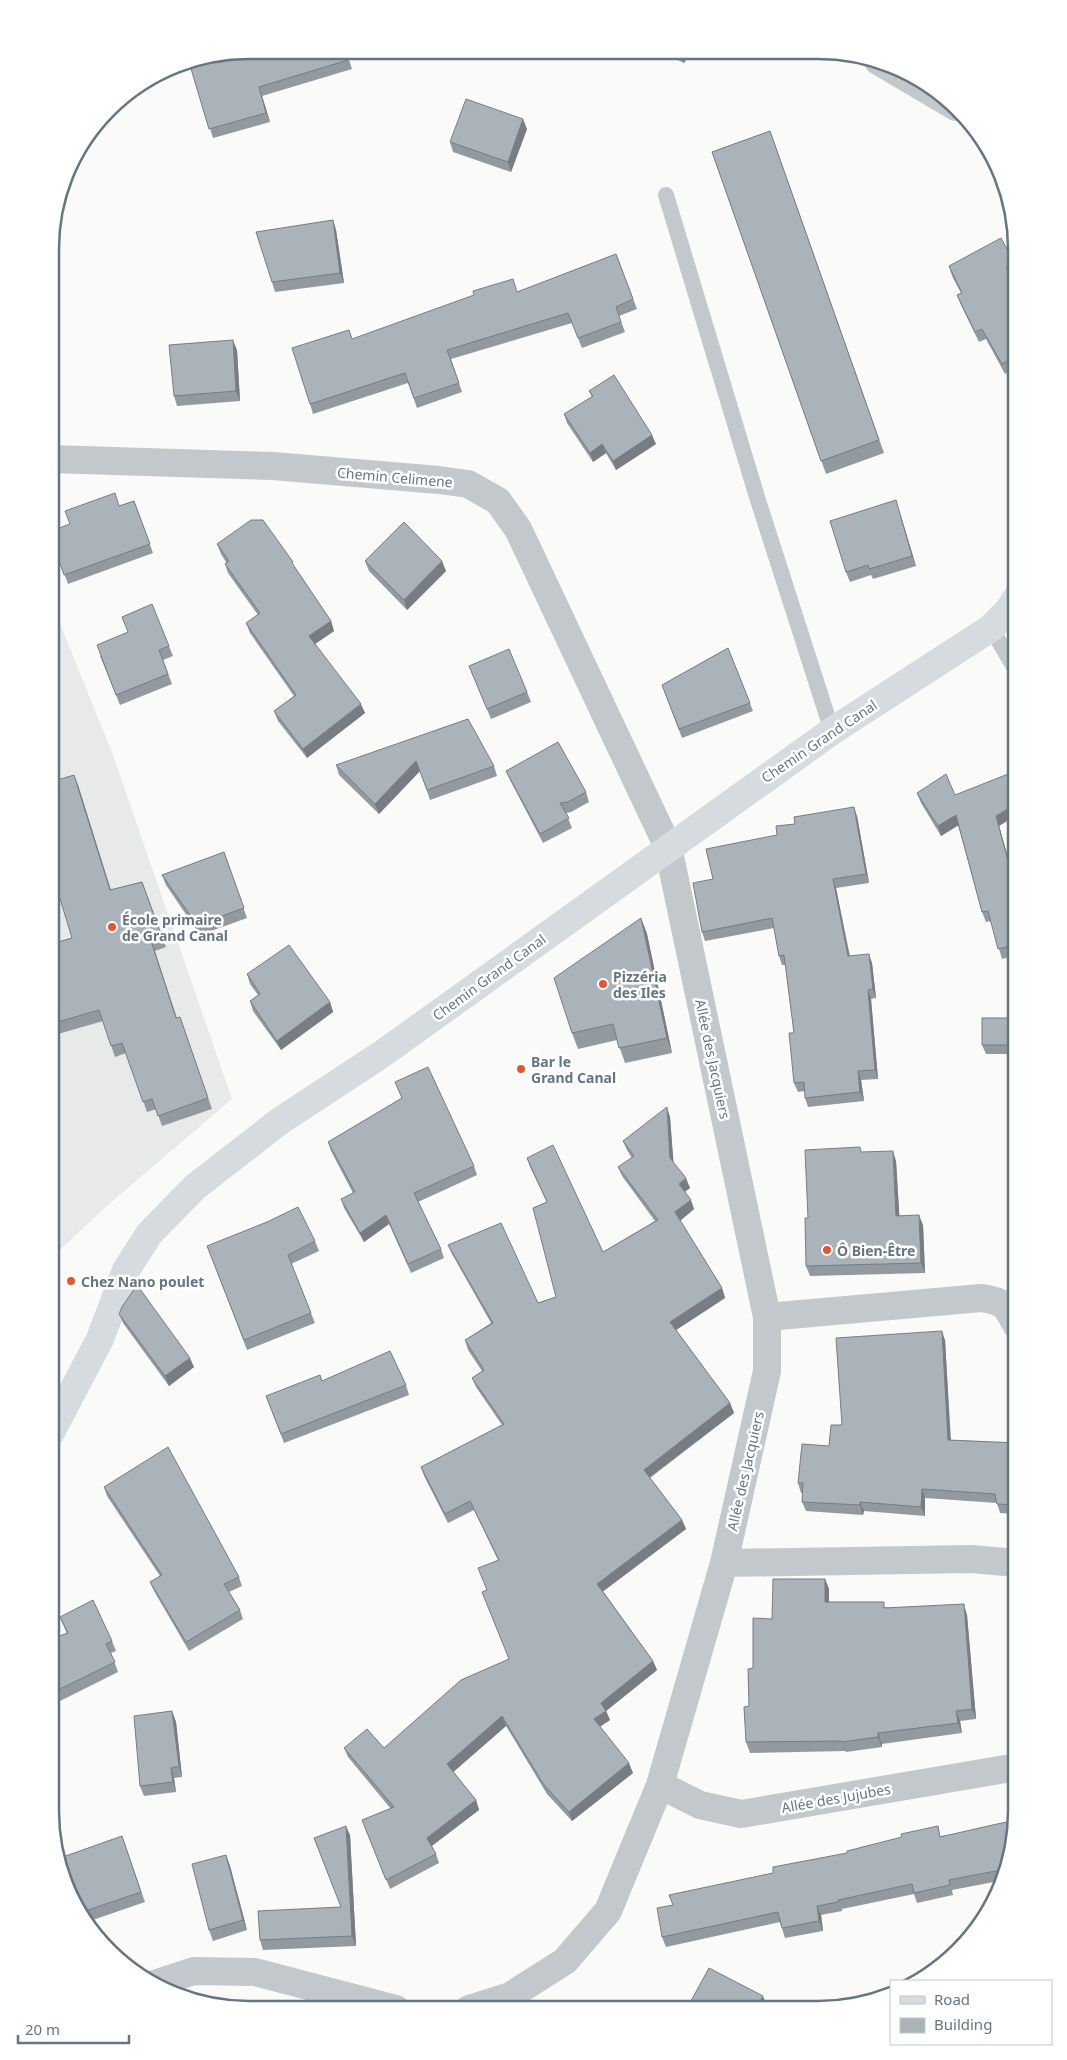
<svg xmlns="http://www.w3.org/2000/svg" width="1067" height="2060" viewBox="0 0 1067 2060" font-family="'Noto Sans',sans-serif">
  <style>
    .built { fill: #e8e9e9 }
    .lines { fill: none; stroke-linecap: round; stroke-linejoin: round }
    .lane { stroke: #c3c8cc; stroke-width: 16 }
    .street { stroke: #c3c8cc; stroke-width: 28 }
    .secondary { stroke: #d6dbdf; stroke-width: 28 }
    .wall { fill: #929a9f }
    .shaded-wall { fill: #777d82 }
    .building { fill: #aab3b9; stroke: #777d82 }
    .poi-dot { fill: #e4572e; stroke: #fff; stroke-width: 2 }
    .labels { text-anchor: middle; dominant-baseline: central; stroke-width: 5; stroke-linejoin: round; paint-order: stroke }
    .street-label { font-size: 14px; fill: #657683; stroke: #fff }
    .poi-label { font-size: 14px; font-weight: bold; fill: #657683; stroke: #fff; text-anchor: start }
    .rim { fill: none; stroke: #657683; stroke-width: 2.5 }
  </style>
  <rect width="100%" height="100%" fill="#fafaf8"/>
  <path class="built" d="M 51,601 L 113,755 L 232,1099 L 109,1204 L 51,1258 Z"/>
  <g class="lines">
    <path class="lane" d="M 666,195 L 757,497 L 832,731
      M 991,628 L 1017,672"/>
    <path class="street" d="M 878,61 L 956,107
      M 51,459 L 273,466 L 439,480 L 468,484 L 498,501 L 518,529 L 668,847 L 767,1317 L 767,1371 L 724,1563 L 660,1785 L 608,1911 L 565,1961 L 510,1996 L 469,2009
      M 767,1317 L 981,1298 C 1004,1301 1006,1305 1017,1326
      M 724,1563 L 971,1559 L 1017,1563
      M 660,1785 L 700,1805 L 741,1814 L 1017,1767
      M 154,1984 L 194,1971 L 255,1972 L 396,2009"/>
    <path class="secondary" d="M 50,1434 L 100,1339 L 126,1270 L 149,1234 L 195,1187 L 280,1121 L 382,1054 L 832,731 L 991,628 L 1008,611 L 1017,597"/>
  </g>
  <path class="wall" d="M 346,51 L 352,69 L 262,96 L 270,122 L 213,138 L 189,62 Z
    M 646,52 L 657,53 L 655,57 Z
    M 663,53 L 690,53 L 684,63 Z
    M 527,129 L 511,172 L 453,152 L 450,142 Z
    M 770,131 L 884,453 L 826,474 L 712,152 Z
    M 1008,192 L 1010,206 L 1006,195 Z
    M 333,220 L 336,230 L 344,283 L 275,292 L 272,282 Z
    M 616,254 L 637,309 L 619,316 L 625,332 L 582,348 L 572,323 L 451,359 L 462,392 L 417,408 L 408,383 L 313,414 L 310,404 L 352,339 L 518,292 Z
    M 1015,264 L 1017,270 L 1017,275 L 1011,277 L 1017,287 L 1017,368 L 1005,374 L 986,339 L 979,342 L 961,305 L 957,295 L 961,293 L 952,276 L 949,266 Z
    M 237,350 L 240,401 L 177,406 L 174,396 Z
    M 589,391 L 656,444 L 616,470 L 606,453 L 593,462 L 567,423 L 564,414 L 592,397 Z
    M 134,501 L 153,553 L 68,584 L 51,538 L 120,506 Z
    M 899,510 L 916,566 L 873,579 L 871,575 L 850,582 L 846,572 Z
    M 217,544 L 296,569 L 331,621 L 334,631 L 315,644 L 365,713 L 307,758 L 278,721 L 274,711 L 294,696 L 250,633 L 246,623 L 258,615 L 228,573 L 225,564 L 226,562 L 221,554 Z
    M 365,561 L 446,571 L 407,610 L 369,571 Z
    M 169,646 L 173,656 L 163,660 L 172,684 L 120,705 L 100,656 Z
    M 728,648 L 753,711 L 682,738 L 662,685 Z
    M 469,666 L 527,692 L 531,702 L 491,719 Z
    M 336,765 L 494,766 L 497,776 L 430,800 L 420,771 L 379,814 L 339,775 Z
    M 506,771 L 586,792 L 589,802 L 571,812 L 566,813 L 572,828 L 543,843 L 510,780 Z
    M 78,785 L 111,890 L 142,882 L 166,947 L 155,951 L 177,1018 L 180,1017 L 212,1109 L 162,1126 L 156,1109 L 147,1112 L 126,1053 L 115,1057 L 103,1021 L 51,1036 L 51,944 L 72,938 Z
    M 917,793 L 955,795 L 999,826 L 1012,872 L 1017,871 L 1017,955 L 1002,959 L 991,921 L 986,922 L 982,912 L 958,825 L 941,836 L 921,803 Z
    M 857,816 L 869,883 L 836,888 L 850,956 L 872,963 L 876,998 L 871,999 L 878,1079 L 861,1080 L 864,1101 L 808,1107 L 805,1098 L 805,1091 L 798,1092 L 794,1083 L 794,1033 L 786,965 L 782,965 L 779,956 L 774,928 L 705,941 L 702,932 L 713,879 L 777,835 L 795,824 Z
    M 224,852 L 247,918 L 200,935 L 166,885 L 162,875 Z
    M 641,918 L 647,934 L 672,1053 L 625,1063 L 617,1040 L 578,1049 L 572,1033 Z
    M 247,974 L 330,1002 L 333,1012 L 281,1050 L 253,1011 L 250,1001 L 258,995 L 250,984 Z
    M 1017,1018 L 1017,1054 L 986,1054 L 982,1045 Z
    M 395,1082 L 474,1166 L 477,1175 L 418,1202 L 441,1249 L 444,1258 L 411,1273 L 389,1224 L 364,1242 L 344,1208 L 341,1199 L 353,1193 L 331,1151 L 328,1142 L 402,1098 Z
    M 670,1117 L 673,1162 L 690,1188 L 685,1192 L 694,1209 L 680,1220 L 722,1288 L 725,1298 L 676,1330 L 730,1403 L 734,1413 L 650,1478 L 682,1520 L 686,1529 L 603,1591 L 653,1661 L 657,1670 L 606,1711 L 610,1720 L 600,1727 L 633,1773 L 572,1821 L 547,1794 L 506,1726 L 453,1772 L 476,1800 L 479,1810 L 432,1846 L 436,1854 L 439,1863 L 390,1889 L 366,1829 L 391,1809 L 348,1757 L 344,1748 L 384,1748 L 509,1659 L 487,1590 L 498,1560 L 474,1510 L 448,1523 L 424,1476 L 421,1467 L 502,1425 L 476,1387 L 472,1378 L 482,1371 L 468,1350 L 465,1340 L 491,1323 L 452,1254 L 448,1245 L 538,1303 L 556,1297 L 547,1202 L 530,1167 L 527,1158 L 603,1252 L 655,1221 L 622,1176 L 618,1167 L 632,1158 L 627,1150 L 623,1141 Z
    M 862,1152 L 896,1161 L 899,1215 L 923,1225 L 925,1273 L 810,1276 L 806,1266 L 808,1218 Z
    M 315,1241 L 319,1251 L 291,1264 L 315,1323 L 247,1350 L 211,1256 Z
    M 119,1314 L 194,1367 L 169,1386 L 123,1323 Z
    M 945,1340 L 951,1440 L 1017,1443 L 1017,1514 L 1000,1513 L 997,1503 L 925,1498 L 925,1516 L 864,1511 L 863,1515 L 806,1511 L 802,1502 L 803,1493 L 801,1493 L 798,1483 L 829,1446 L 842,1425 Z
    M 322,1381 L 406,1385 L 409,1395 L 284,1443 L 266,1396 Z
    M 104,1487 L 239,1577 L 242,1586 L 229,1592 L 240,1610 L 243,1619 L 189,1651 L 154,1591 L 150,1582 L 160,1576 L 107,1496 Z
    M 825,1579 L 829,1589 L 829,1602 L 967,1615 L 976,1719 L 960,1721 L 962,1733 L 882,1744 L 882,1747 L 846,1752 L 845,1751 L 750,1753 L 746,1742 L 753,1668 L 772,1619 Z
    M 60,1617 L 112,1641 L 116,1651 L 111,1653 L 118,1672 L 50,1706 L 50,1639 L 67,1634 Z
    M 172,1711 L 176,1722 L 182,1777 L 174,1778 L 176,1792 L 144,1796 L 140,1786 Z
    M 1017,1825 L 1004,1880 L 952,1890 L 953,1895 L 917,1903 L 914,1894 L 842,1909 L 842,1911 L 821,1915 L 823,1931 L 785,1938 L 780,1922 L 666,1947 L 662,1937 L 673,1905 L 941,1836 Z
    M 350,1835 L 356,1946 L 263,1950 L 260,1940 L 341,1907 Z
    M 122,1836 L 145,1902 L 84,1923 L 78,1911 Z
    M 226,1855 L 230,1866 L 247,1930 L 213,1941 L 209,1930 Z"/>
  <path class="shaded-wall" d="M 653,52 L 657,53 L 655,57 Z
    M 682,53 L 690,53 L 684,63 L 681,54 Z
    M 259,87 L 262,96 L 270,122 L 266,113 Z
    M 523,119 L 527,129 L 511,172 L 508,162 Z
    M 333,220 L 336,230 L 344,283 L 340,273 Z
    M 233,340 L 237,350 L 240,401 L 236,391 Z
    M 652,435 L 656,444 L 616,470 L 613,461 Z
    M 602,444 L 606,453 L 593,462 L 590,453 Z
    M 896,500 L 899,510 L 916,566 L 912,556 Z
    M 442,561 L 446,571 L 407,610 L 404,600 Z
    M 331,621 L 334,631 L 312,646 L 309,636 Z
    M 361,704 L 365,713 L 307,758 L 303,749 Z
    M 416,761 L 420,771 L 379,814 L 375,804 Z
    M 74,775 L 78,785 L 114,901 L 110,890 Z
    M 1017,803 L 1017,815 L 999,826 L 1015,882 L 1011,872 L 996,816 Z
    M 854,807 L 857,816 L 869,883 L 866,874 Z
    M 956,815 L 959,825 L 941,836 L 938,826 Z
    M 833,879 L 836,888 L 851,965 L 848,956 Z
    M 641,918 L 647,934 L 672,1053 L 667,1038 Z
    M 869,954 L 872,963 L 876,998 L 873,989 Z
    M 868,990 L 871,999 L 878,1079 L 875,1070 Z
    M 330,1002 L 333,1012 L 281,1050 L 277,1041 Z
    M 858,1071 L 861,1080 L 864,1101 L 860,1092 Z
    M 667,1107 L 670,1117 L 674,1168 L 670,1158 Z
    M 893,1151 L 896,1161 L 900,1225 L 896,1216 Z
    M 686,1178 L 690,1188 L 682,1193 L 679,1184 Z
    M 691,1200 L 694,1209 L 679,1222 L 675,1212 Z
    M 386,1215 L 389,1224 L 364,1242 L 360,1233 Z
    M 919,1215 L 923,1225 L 925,1273 L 921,1263 Z
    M 722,1288 L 725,1298 L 673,1332 L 670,1322 Z
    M 942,1331 L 945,1340 L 951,1449 L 948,1440 Z
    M 190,1358 L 194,1367 L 169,1386 L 165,1376 Z
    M 730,1403 L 734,1413 L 647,1479 L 644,1470 Z
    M 922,1489 L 925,1498 L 925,1516 L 921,1507 Z
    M 860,1502 L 864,1511 L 863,1515 L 860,1505 Z
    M 682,1520 L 686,1529 L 601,1593 L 597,1584 Z
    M 825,1579 L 829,1589 L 829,1612 L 825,1602 Z
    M 964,1604 L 967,1615 L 976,1719 L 972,1709 Z
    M 653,1661 L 657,1670 L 606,1711 L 610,1720 L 597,1728 L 594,1719 L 601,1703 Z
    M 172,1711 L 176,1722 L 182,1777 L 179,1766 Z
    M 956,1711 L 960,1721 L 962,1733 L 958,1723 Z
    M 502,1716 L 506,1726 L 451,1774 L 447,1764 Z
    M 878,1733 L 882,1744 L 882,1747 L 878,1737 Z
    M 629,1763 L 633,1773 L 572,1821 L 569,1812 Z
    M 171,1768 L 174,1778 L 176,1792 L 173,1782 Z
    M 476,1800 L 479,1810 L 430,1847 L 427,1838 Z
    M 346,1826 L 350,1835 L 356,1946 L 352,1936 Z
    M 226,1855 L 230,1866 L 247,1930 L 243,1920 Z
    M 817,1906 L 821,1915 L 823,1931 L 819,1921 Z
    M 763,1996 L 767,2007 L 765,2010 L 756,2010 Z"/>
  <path class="building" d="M 249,50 L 346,51 L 348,60 L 259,87 L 266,113 L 209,129 L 189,62 Z
    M 466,99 L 523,119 L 508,162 L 450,142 Z
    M 770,131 L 879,440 L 821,461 L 712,152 Z
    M 333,220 L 340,273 L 272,282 L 256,232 Z
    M 1001,238 L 1015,264 L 1006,268 L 1017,287 L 1017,355 L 1002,364 L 982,329 L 975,332 L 957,295 L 962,293 L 949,266 Z
    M 616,254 L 633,299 L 616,307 L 621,322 L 578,338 L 568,313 L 447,350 L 459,383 L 414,398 L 405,373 L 310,404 L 292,348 L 349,330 L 352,339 L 474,295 L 473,291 L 513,279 L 517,292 Z
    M 233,340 L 236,391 L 174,396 L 169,345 Z
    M 614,375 L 652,435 L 613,461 L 602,444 L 590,453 L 564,414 L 593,396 L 589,391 Z
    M 115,493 L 119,506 L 134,501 L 150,544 L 64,575 L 51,538 L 51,531 L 70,524 L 65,511 Z
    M 896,500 L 912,556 L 869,569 L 868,565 L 846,572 L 830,521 Z
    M 251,520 L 263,520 L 293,562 L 292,563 L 331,621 L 309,636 L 361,704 L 303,749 L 274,711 L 296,695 L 246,623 L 260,613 L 225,564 L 229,561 L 217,544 Z
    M 404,522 L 442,561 L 404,600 L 365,561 Z
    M 152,604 L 169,646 L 159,650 L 168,674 L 116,695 L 97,645 L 128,632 L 122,617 Z
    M 728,648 L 750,703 L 679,729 L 662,685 Z
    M 509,649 L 527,692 L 487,709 L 469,666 Z
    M 468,719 L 494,766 L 427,790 L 416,761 L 375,804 L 336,765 Z
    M 558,742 L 586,792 L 568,802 L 560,803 L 569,818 L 540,834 L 506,771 Z
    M 946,774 L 955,795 L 1008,774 L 1017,789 L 1017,803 L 996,816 L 1011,872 L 1017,871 L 1017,944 L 998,949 L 988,911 L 982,912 L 956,815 L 938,826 L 917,793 Z
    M 74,775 L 110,890 L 142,882 L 162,937 L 151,941 L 176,1018 L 180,1017 L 208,1098 L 158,1116 L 152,1099 L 143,1102 L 122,1043 L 111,1046 L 99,1010 L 51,1024 L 51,944 L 72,938 L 51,869 L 51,782 Z
    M 854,807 L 866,874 L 833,879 L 848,956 L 869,954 L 873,989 L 868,990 L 875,1070 L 858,1071 L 860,1092 L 805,1098 L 804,1082 L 794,1083 L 789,1033 L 794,1033 L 784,955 L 779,956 L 772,918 L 702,932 L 693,883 L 713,879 L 706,849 L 777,835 L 776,826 L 795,824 L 794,817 Z
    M 224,852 L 244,908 L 197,925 L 162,875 Z
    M 641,918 L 667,1038 L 619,1048 L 613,1024 L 572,1033 L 554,978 Z
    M 289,945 L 330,1002 L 277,1041 L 250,1001 L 260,994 L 247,974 Z
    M 982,1018 L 1017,1018 L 1017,1045 L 982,1045 Z
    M 428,1067 L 474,1166 L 414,1193 L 441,1249 L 408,1264 L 386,1215 L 360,1233 L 341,1199 L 355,1192 L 328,1142 L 402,1098 L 395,1082 Z
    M 667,1107 L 670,1158 L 686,1178 L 679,1184 L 691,1200 L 675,1212 L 722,1288 L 670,1322 L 730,1403 L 644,1470 L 682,1520 L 597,1584 L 653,1661 L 601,1703 L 606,1711 L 594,1719 L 629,1763 L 569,1812 L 544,1785 L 502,1716 L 447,1764 L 476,1800 L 427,1838 L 436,1854 L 386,1880 L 362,1820 L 394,1807 L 344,1748 L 367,1729 L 384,1748 L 461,1680 L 509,1659 L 482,1592 L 487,1590 L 478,1568 L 499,1560 L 470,1501 L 445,1514 L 421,1467 L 504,1424 L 472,1378 L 484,1370 L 465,1340 L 493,1323 L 448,1245 L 501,1223 L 538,1303 L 556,1297 L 533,1208 L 547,1202 L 527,1158 L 553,1145 L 603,1252 L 658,1220 L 618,1167 L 634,1156 L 623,1141 Z
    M 860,1147 L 861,1152 L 893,1151 L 896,1216 L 919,1215 L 921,1263 L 806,1266 L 805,1218 L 808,1218 L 805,1150 Z
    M 298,1207 L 315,1241 L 288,1255 L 311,1313 L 244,1340 L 207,1246 L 267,1222 Z
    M 137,1285 L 190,1358 L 165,1376 L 119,1314 L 122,1307 Z
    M 942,1331 L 948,1440 L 1017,1443 L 1017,1505 L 997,1504 L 995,1494 L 922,1489 L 921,1507 L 860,1502 L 860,1505 L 802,1502 L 803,1483 L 798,1483 L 802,1444 L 829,1446 L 831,1425 L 842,1425 L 836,1338 Z
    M 390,1351 L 406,1385 L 281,1434 L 266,1396 L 320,1375 L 322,1381 Z
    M 168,1447 L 239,1577 L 224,1584 L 240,1610 L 186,1642 L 150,1582 L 162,1575 L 104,1487 Z
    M 773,1579 L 825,1579 L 825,1602 L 884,1602 L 884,1608 L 964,1604 L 972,1709 L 956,1711 L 958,1723 L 878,1733 L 878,1737 L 842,1742 L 842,1741 L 746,1742 L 744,1707 L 749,1706 L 748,1669 L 753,1668 L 753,1618 L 772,1619 Z
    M 93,1600 L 112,1641 L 106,1644 L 115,1662 L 50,1694 L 50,1639 L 68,1633 L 60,1617 Z
    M 1017,1605 L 1017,1626 L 1013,1606 Z
    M 172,1711 L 179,1766 L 171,1768 L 173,1782 L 140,1786 L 134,1716 Z
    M 1017,1820 L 1017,1825 L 1006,1869 L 949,1880 L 950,1885 L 914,1893 L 912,1884 L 838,1900 L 838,1902 L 817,1906 L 819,1921 L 782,1928 L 778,1912 L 662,1937 L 657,1908 L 673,1905 L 669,1895 L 773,1873 L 773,1867 L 847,1853 L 847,1851 L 902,1837 L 901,1834 L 938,1826 L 940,1837 L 997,1824 Z
    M 346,1826 L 352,1936 L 260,1940 L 258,1911 L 341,1907 L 314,1838 Z
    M 122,1836 L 141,1892 L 79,1913 L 60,1858 Z
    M 226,1855 L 243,1920 L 209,1930 L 192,1864 Z
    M 709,1968 L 763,1996 L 756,2010 L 686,2010 Z
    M 283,2001 L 294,2008 L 278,2008 Z"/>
  <g class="poi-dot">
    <circle cx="112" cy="927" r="5"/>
    <circle cx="603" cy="984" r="5"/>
    <circle cx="521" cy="1069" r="5"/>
    <circle cx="827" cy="1250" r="5"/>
    <circle cx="71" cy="1281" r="5"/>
  </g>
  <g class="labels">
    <g class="street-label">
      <text transform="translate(395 477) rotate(5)">Chemin Celimene</text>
      <text transform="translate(819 741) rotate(-34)">Chemin Grand Canal</text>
      <text transform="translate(489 977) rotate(-36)">Chemin Grand Canal</text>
      <text transform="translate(713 1059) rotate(78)">Allée des Jacquiers</text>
      <text transform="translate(745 1471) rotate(-77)">Allée des Jacquiers</text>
      <text transform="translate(836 1798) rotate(-10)">Allée des Jujubes</text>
    </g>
    <g class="poi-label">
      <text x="122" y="919">École primaire<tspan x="122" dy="16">de Grand Canal</tspan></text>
      <text x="613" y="976">Pizzéria<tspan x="613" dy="16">des Iles</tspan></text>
      <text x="531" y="1061">Bar le<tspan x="531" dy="16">Grand Canal</tspan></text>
      <text x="837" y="1250">Ô Bien-Être</text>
      <text x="81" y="1281">Chez Nano poulet</text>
    </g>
  </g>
  <path d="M0 0H1067V2060H0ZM249 59H818A190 190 0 0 1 1008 249V1811A190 190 0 0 1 818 2001H249A190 190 0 0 1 59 1811V249A190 190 0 0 1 249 59Z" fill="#fff" fill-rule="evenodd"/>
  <path class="rim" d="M249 59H818A190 190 0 0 1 1008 249V1811A190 190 0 0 1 818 2001H249A190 190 0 0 1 59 1811V249A190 190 0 0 1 249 59Z"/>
  <rect x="890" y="1980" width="162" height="65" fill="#ffffff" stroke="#c1c8cd"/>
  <rect x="900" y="1996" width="25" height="8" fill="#d6dbdf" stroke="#c1c8cd"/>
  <text x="934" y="2005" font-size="15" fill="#657683">Road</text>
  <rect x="900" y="2018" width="25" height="15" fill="#aab3b9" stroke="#c1c8cd"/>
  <text x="934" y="2030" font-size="15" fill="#657683">Building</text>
  <path d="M18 2035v8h111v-8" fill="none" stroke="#657683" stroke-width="2.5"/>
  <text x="25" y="2035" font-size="15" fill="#657683" stroke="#ffffff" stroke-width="4" paint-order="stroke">20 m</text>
</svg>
